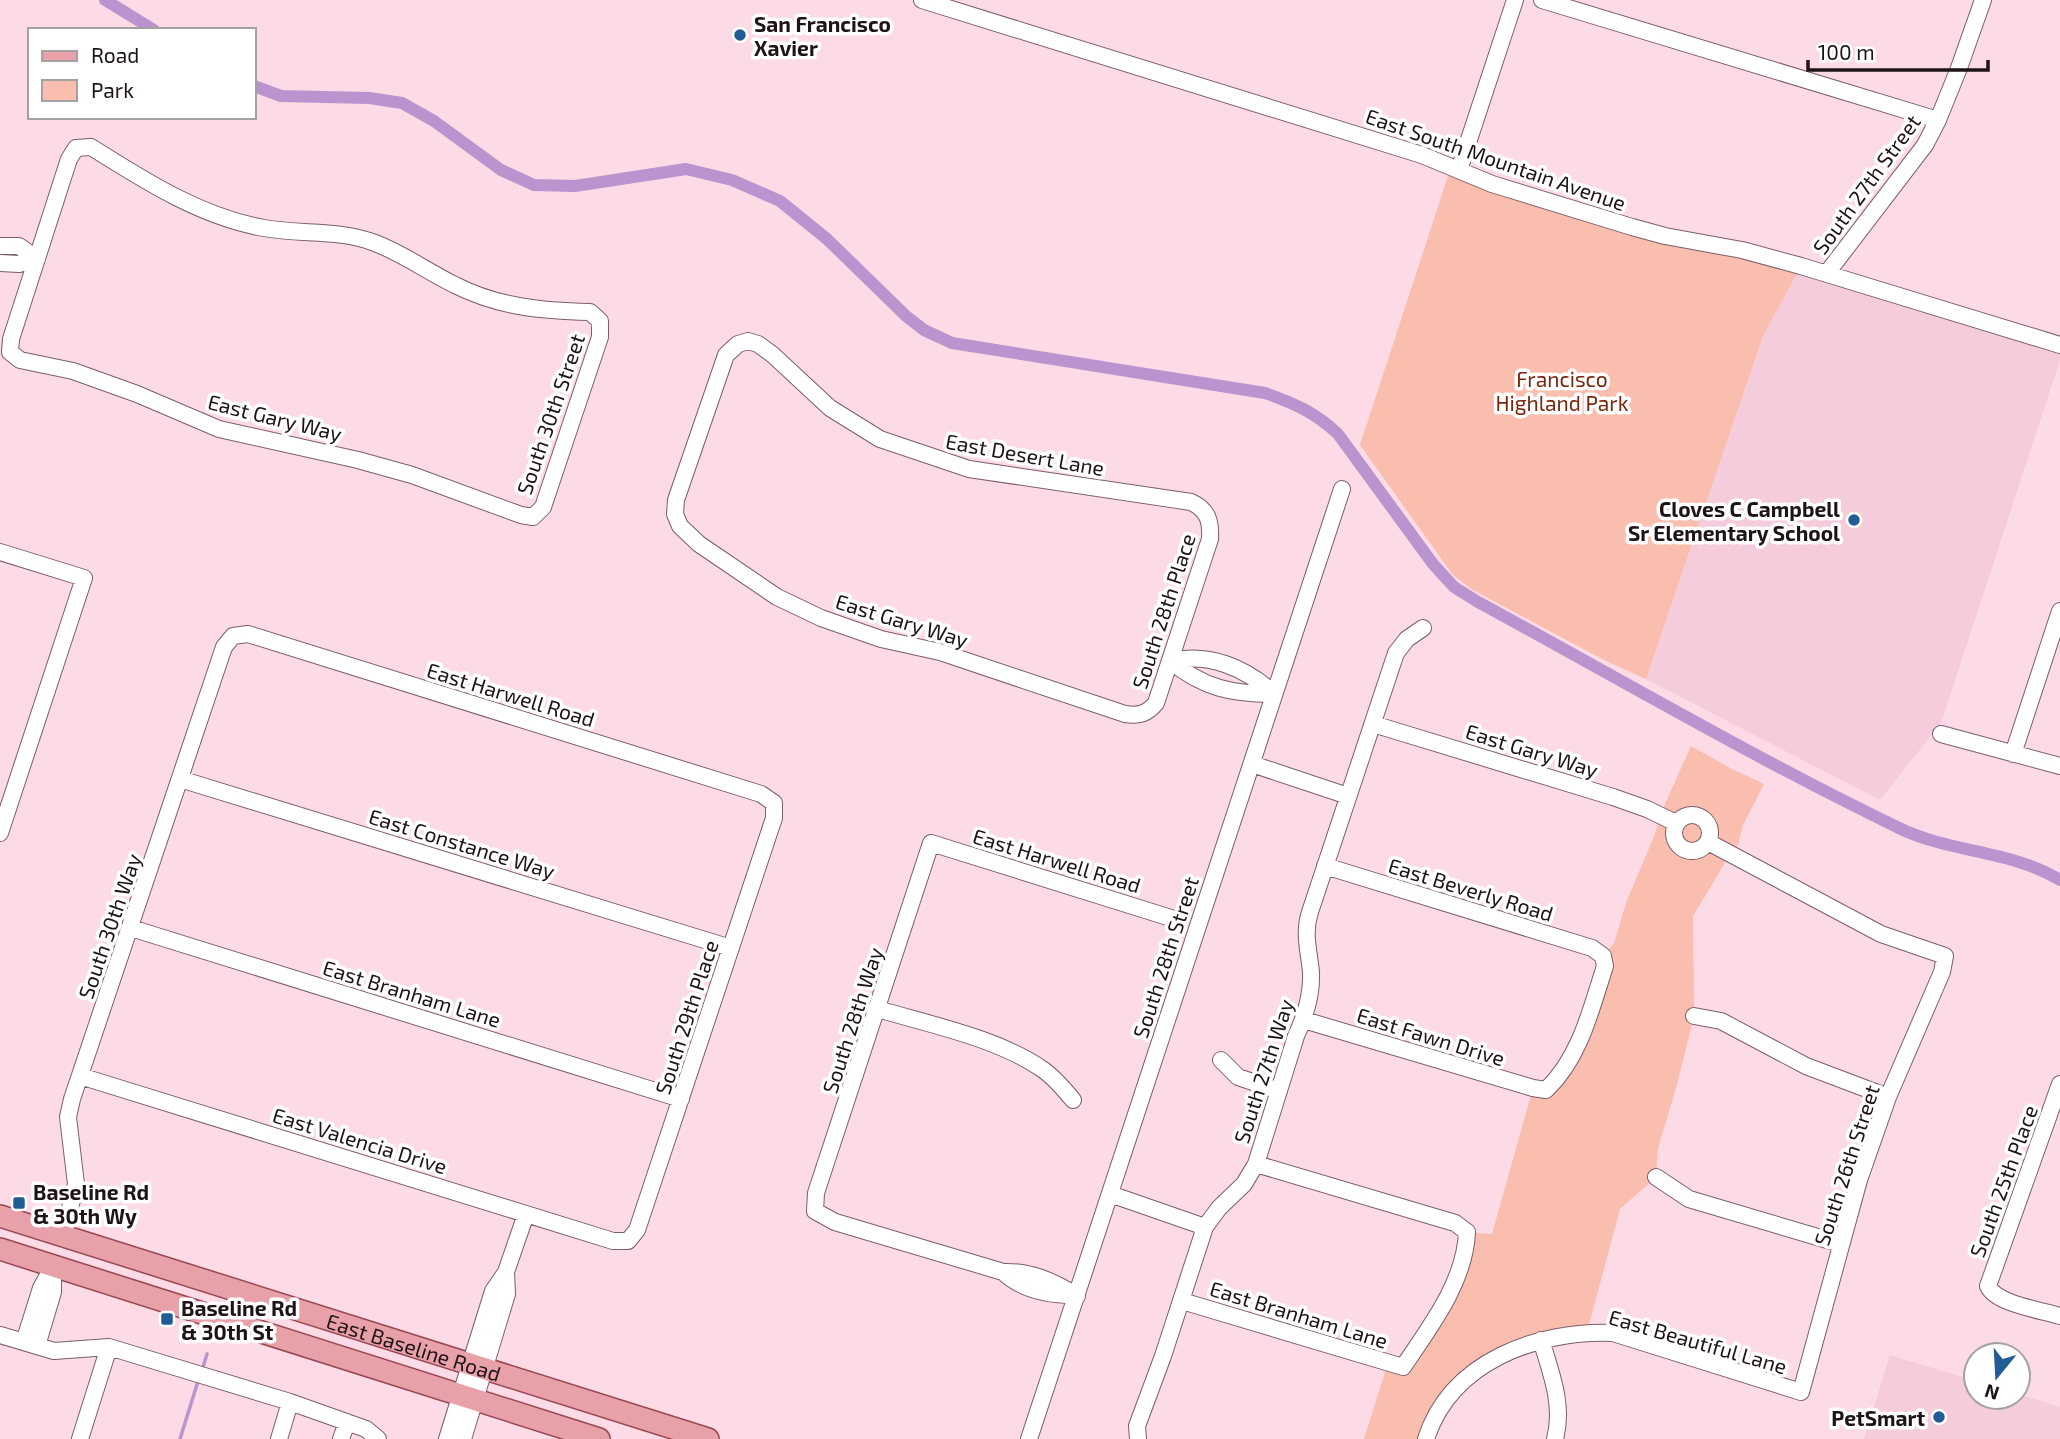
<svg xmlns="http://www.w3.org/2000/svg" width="2060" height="1439" viewBox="0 0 2060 1439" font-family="'Exo 2',sans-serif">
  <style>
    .built { fill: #f5ccdb }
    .park { fill: #f9beae }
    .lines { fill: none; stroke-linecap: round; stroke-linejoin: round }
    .stream { stroke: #b994ce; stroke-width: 3.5 }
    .canal { stroke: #b994ce; stroke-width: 12 }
    .minor-casing { stroke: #7b5e69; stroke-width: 18 }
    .major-casing { stroke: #984651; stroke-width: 24 }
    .minor { stroke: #fff; stroke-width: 16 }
    .major { stroke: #e8a1a9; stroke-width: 21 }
    .poi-dot { fill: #215d94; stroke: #fff; stroke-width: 2.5 }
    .labels { text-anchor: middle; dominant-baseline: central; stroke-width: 7; stroke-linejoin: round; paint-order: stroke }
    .poi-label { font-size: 21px; font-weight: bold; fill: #1f1318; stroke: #fff; text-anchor: start }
    .street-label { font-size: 21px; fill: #1f1318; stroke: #fff }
    .park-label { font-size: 21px; fill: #7a260d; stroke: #fff }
  </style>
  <rect width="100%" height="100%" fill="#fcdae6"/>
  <path class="built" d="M 1801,266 L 2060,345 L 2060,360 L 1941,723 L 1880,800 L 1646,679 L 1763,336 Z
    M 1890,1355 L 1976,1381 L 1976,1397 L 2018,1397 L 2018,1394 L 2060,1407 L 2060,1439 L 1864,1439 Z"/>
  <path class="park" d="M 1451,167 L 1492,184 L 1801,266 L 1763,336 L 1646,679 L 1606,661 L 1473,590 L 1453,575 L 1360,445 Z
    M 1691,746 L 1732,769 L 1764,784 L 1743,825 L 1738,845 L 1726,861 L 1693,916 L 1694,1016 L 1676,1088 L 1658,1148 L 1656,1177 L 1620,1209 L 1587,1332 L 1542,1340 L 1466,1379 L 1426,1439 L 1364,1439 L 1388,1363 L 1403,1367 L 1440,1313 L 1467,1232 L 1492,1234 L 1533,1088 L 1546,1090 L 1582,1036 L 1603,956 L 1614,943 L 1627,900 L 1653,839 L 1665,804 Z"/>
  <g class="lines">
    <path class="stream" d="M 202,1370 L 207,1354
      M 180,1439 L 199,1378"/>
    <path class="canal" d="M 105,0 L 154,30
      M 254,86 L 281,96 L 369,98 L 402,103 L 434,121 L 501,170 L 534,185 L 575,186 L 686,169 L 732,180 L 780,201 L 827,239 L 906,316 L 924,330 L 952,343 L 1265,393 C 1294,403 1316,413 1338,434 L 1433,564 L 1454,587 L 1478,602 C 1618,678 1756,759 1899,828 C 1950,853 2011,850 2060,880"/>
    <g class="minor-casing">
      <path id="minor" d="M 922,0 L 1422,155 L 1492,184 L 1632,227 L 1665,236 L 1742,250 L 1801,266 L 2060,345
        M 1542,0 L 1938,120
        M 91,147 C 145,181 201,217 264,228 C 301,235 339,229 375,243 C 404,254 428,272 455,285 C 498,307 543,311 590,312 L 600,321 L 600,337 L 543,507 L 533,517 L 521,515 L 412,475 L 358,460 L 219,429 L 137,394 L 73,371 L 20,360 L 10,352 L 11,339 L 69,159 L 76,148 Z
        M 1459,170 L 1515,0
        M 0,246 L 19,246 L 37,259
        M 0,263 L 19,264 L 37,259
        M 1827,273 L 1925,145 L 1938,120 L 1959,68 L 1983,0
        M 748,341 L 758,344 L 773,355 L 830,408 L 880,439 L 969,469 L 1191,502 C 1208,510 1211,521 1210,539 L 1156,703 C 1147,714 1139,716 1125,714 L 940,652 L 881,639 L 821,618 L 777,597 L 699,544 L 680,526 L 675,514 L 676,500 L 726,355 L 738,344 Z
        M 0,552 L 84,578 L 0,833
        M 1170,661 C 1209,652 1246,668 1274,694
        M 1170,661 C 1204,688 1231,694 1274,694
        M 1373,724 L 1613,797 L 1647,809 L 1676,823
        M 1941,734 L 2060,766
        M 2013,754 L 2060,611
        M 1252,764 L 1348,796
        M 180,779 L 731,948
        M1674 833a18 18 0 1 1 36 0a18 18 0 1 1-36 0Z
        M 131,928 L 681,1099
        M 878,1009 C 931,1025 997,1038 1042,1069 C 1054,1077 1064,1089 1073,1100
        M 1694,1016 L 1721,1021 L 1806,1066 L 1888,1097
        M 1304,1020 L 1533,1088 L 1546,1090 C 1580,1058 1591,1009 1605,966 L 1603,956 L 1592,948 L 1325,866
        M 1221,1060 L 1238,1077 L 1279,1091
        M 2060,1084 L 1988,1286 C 1996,1304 2041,1310 2060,1316
        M 1656,1177 L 1689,1199 L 1841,1244
        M 1110,1194 L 1205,1227
        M 63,1236 L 76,1184 L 68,1117 L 72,1099 L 224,647 L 233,636 L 248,634 L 761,794 L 774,803 L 774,818 L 637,1230 L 628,1241 L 613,1241 L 80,1076
        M 1003,1272 C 1022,1290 1048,1295 1074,1295
        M 1077,1296 C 1053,1281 1031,1271 1003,1272 L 835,1222 L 815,1211 L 816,1193 L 931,843 L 1171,918
        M 1182,1301 L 1403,1367 C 1430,1327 1465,1282 1467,1232 L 1455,1223 L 1256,1164
        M 0,1335 L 54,1351 L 109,1347 L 290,1402 L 366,1429 L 378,1439
        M 1541,1340 C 1551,1373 1564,1405 1555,1439
        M 24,1342 L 41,1288 L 52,1268
        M 37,1346 L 53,1292 L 53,1266
        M 80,1439 L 109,1347
        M 279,1439 L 290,1402
        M 341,1439 L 347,1422
        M 447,1439 L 493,1291 L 506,1272 L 526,1214
        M 463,1439 L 507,1294 L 506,1272
        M 1029,1439 L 1342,489
        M 1138,1439 L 1137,1426 L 1163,1356 L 1205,1227 L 1219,1208 L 1244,1184 L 1256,1164 L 1296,1036 C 1305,1017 1312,994 1311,972 C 1309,951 1303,933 1310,912 L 1396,653 L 1407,639 L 1423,628
        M 1426,1439 C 1451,1361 1538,1330 1613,1333 L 1801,1392 L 1859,1180 L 1888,1097 L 1942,972 L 1945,956 L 1881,934 L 1708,842"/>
    </g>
    <g class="major-casing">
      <g id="major">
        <path id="s1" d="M 0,1216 L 708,1439"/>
        <path d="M 0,1249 L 599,1439"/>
      </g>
    </g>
    <use href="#minor" class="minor"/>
    <use href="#major" class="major"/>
  </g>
  <g class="poi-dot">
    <circle cx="740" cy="35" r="7"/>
    <circle cx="1854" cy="520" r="7"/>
    <rect x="12" y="1196" width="14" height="14" rx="3.5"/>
    <rect x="160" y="1312" width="14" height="14" rx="3.5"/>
    <circle cx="1939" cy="1417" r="7"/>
  </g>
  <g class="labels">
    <g class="poi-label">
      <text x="754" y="23">San Francisco<tspan x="754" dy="24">Xavier</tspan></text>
      <text x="1840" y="508" text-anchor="end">Cloves C Campbell<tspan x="1840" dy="24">Sr Elementary School</tspan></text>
      <text x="33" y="1191">Baseline Rd<tspan x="33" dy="24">&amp; 30th Wy</tspan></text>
      <text x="181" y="1307">Baseline Rd<tspan x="181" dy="24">&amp; 30th St</tspan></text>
      <text x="1925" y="1417" text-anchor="end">PetSmart</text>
    </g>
    <g class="street-label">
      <text transform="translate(1496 159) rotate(19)">East South Mountain Avenue</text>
      <text transform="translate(1866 184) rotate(-54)">South 27th Street</text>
      <text transform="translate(550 414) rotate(-71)">South 30th Street</text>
      <text transform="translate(275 417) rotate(14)">East Gary Way</text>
      <text transform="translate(1025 454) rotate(10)">East Desert Lane</text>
      <text transform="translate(1163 611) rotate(-72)">South 28th Place</text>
      <text transform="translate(902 620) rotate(17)">East Gary Way</text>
      <text transform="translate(511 694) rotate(17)">East Harwell Road</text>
      <text transform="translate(1532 750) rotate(17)">East Gary Way</text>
      <text transform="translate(462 843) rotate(17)">East Constance Way</text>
      <text transform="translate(1057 860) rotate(17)">East Harwell Road</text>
      <text transform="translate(1471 889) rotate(17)">East Beverly Road</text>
      <text transform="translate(109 926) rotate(-71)">South 30th Way</text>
      <text transform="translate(1165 957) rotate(-72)">South 28th Street</text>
      <text transform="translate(412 993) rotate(17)">East Branham Lane</text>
      <text transform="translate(686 1017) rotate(-72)">South 29th Place</text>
      <text transform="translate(852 1020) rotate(-72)">South 28th Way</text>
      <text transform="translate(1431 1036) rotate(17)">East Fawn Drive</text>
      <text transform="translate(1263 1071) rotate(-72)">South 27th Way</text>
      <text transform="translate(360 1140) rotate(17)">East Valencia Drive</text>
      <text transform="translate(1846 1165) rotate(-72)">South 26th Street</text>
      <text transform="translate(2003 1181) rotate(-70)">South 25th Place</text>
      <text transform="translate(1299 1314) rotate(17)">East Branham Lane</text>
      <text transform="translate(1698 1341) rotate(16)">East Beautiful Lane</text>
      <text stroke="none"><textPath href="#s1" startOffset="434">East Baseline Road</textPath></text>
    </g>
    <g class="park-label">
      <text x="1562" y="378">Francisco<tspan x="1562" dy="24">Highland Park</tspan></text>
    </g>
  </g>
  <rect x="28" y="28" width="228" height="91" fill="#ffffff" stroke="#a5a1a3" stroke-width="2"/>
  <rect x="42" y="51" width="35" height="10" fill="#e8a1a9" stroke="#a5a1a3" stroke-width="2"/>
  <text x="91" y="63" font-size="21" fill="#1f1318">Road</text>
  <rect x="42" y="80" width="35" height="21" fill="#f9beae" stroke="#a5a1a3" stroke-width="2"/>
  <text x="91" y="98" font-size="21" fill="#1f1318">Park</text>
  <g transform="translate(1997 1376) rotate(198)"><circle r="33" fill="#ffffff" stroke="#a5a1a3" stroke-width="2"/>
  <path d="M0-5L12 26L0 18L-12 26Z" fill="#215d94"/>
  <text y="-10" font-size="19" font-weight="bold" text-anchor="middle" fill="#1f1318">N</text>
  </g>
  <path d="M1808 60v10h180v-10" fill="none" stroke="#1f1318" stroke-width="3.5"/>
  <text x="1818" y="60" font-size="21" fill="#1f1318" stroke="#ffffff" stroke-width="5" paint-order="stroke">100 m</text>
</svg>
